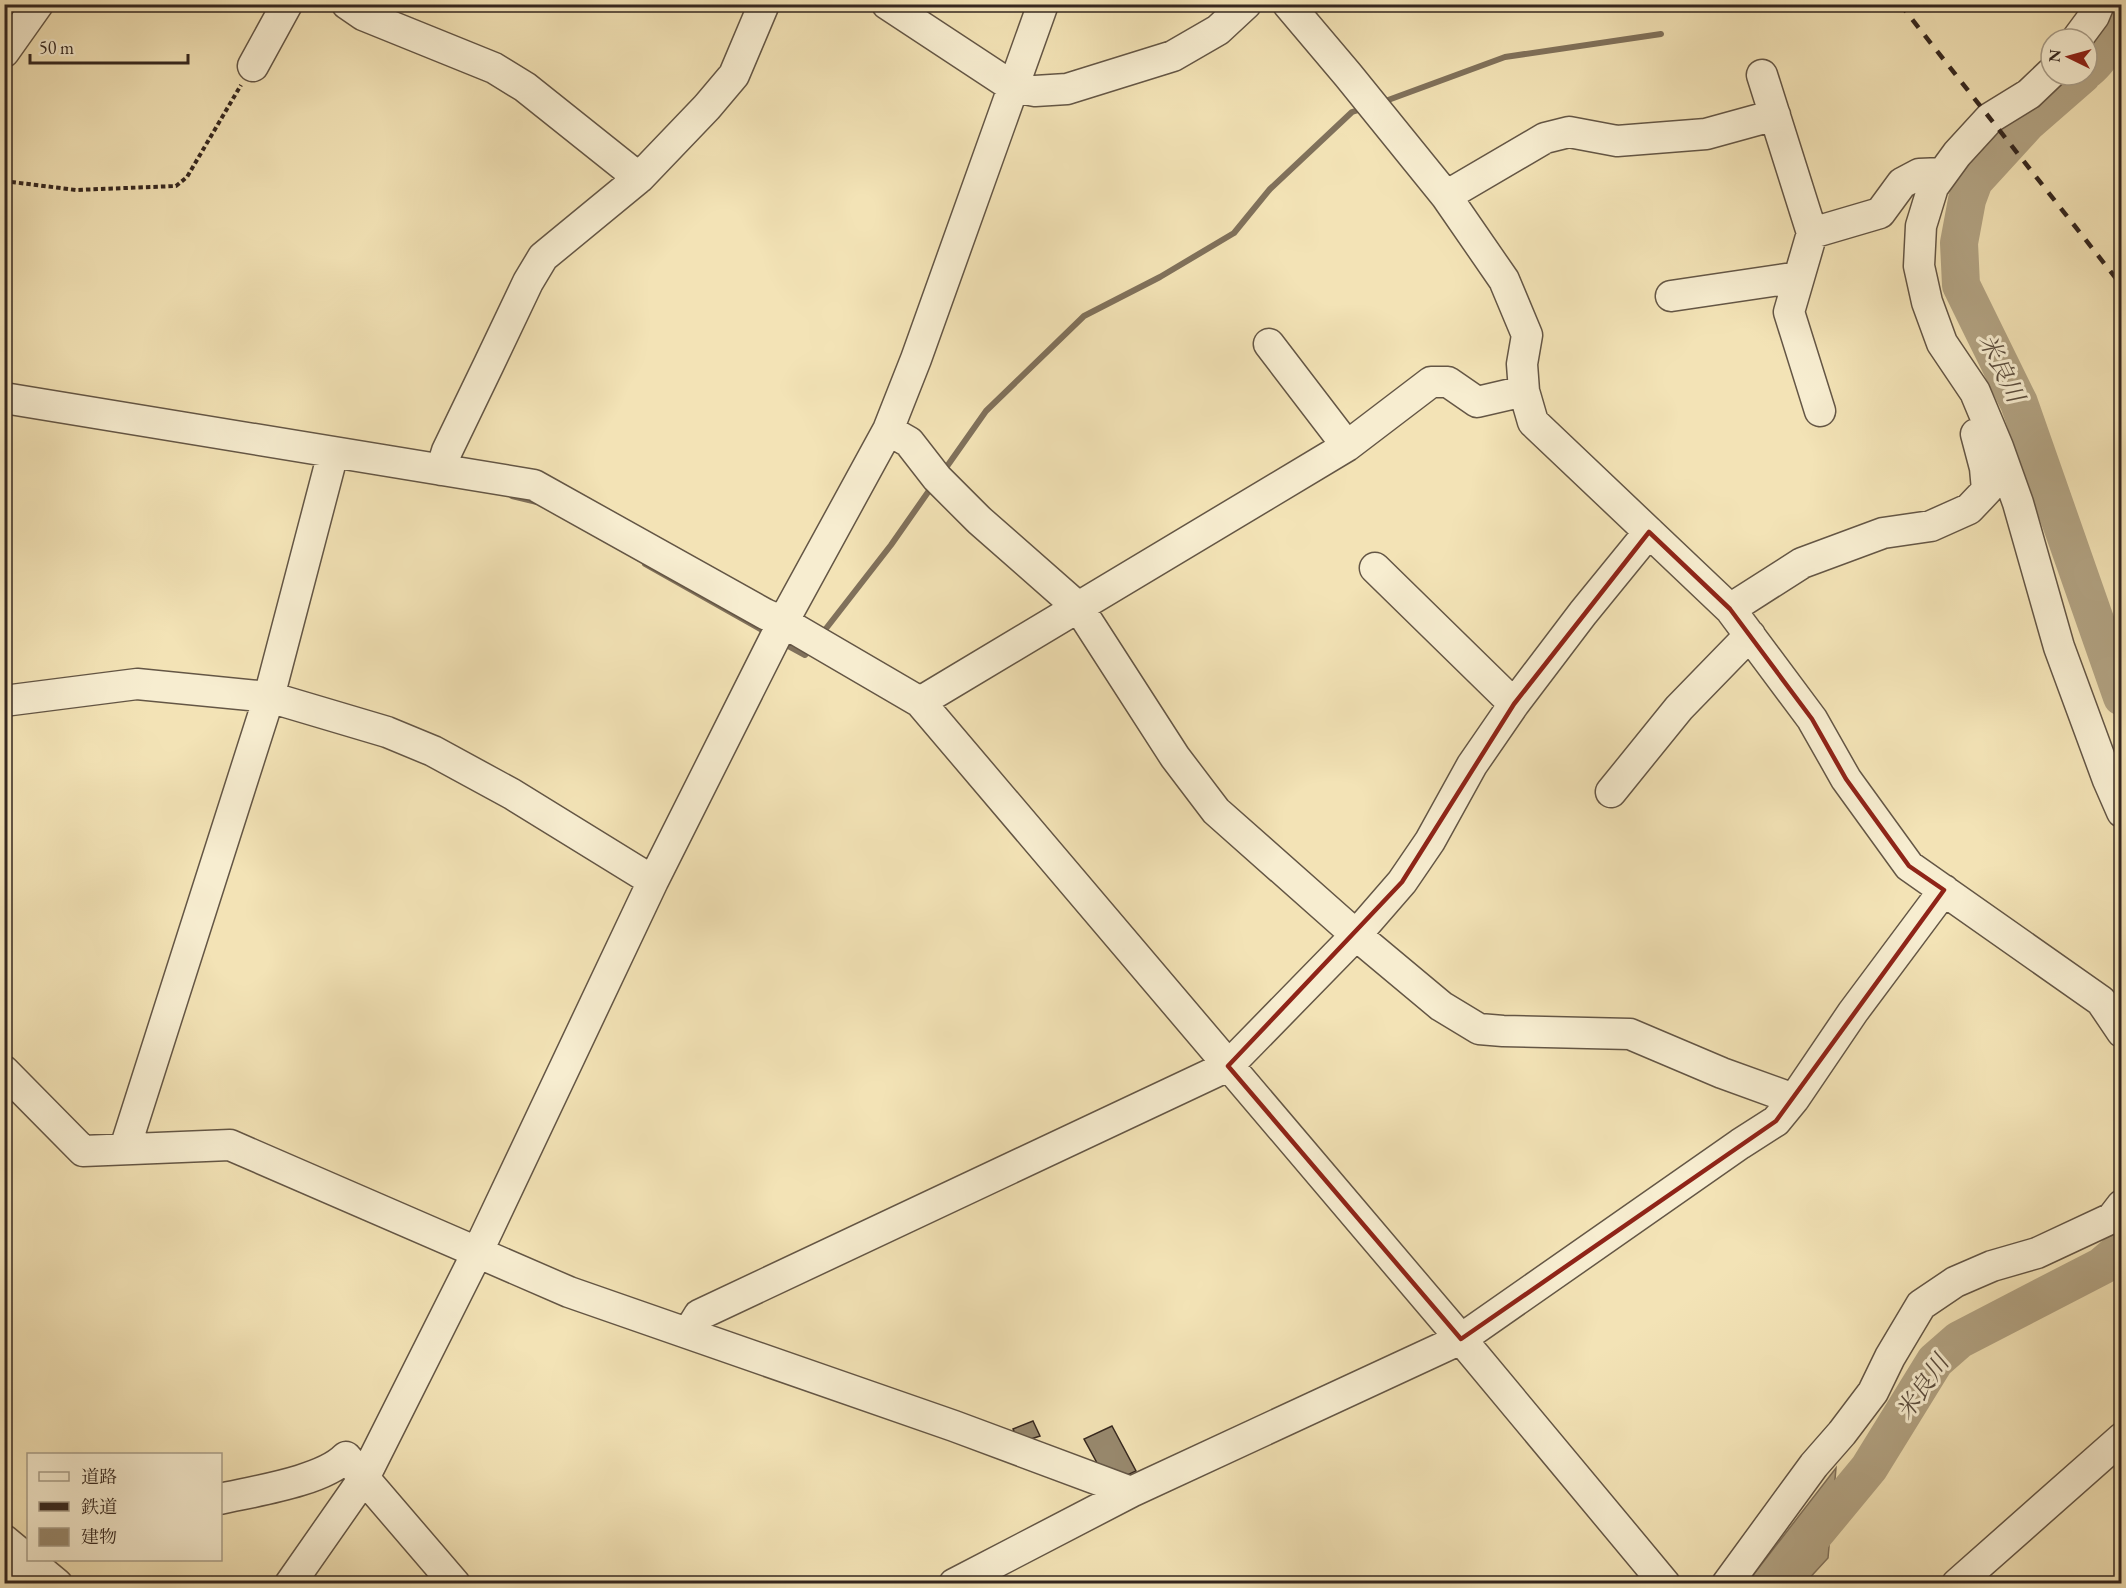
<svg xmlns="http://www.w3.org/2000/svg" width="2126" height="1588" viewBox="0 0 2126 1588" font-family="'EB Garamond','Noto Serif JP',serif">
  <style>
    .water { fill: #b2a383; stroke: #80715b; stroke-width: 1.5 }
    .lines { fill: none; stroke-linecap: round; stroke-linejoin: round }
    .stream { stroke: #80715b; stroke-width: 6 }
    .river { stroke: #b2a383; stroke-width: 38 }
    .building { fill: #98896e; stroke: #35271f; stroke-width: 1.5 }
    .minor-casing { stroke: #645645; stroke-width: 33 }
    .path { stroke: #35271f; stroke-width: 4; stroke-dasharray: 4.5 3; stroke-linecap: butt }
    .minor { stroke: #f7edd0; stroke-width: 30 }
    .rail { stroke: #35271f; stroke-width: 4.5; stroke-dasharray: 10 10; stroke-linecap: butt }
    .marked { fill: none; stroke: #8f2418; stroke-width: 4.5; stroke-linejoin: round }
    .labels { text-anchor: middle; dominant-baseline: central; stroke-width: 6; stroke-linejoin: round; paint-order: stroke }
    .water-label { font-size: 24px; font-style: italic; fill: #5a4c3d; stroke: #f7edd0 }
  </style>
  <rect width="100%" height="100%" fill="#f3e3b6"/>
  <filter id="stains"><feTurbulence type="fractalNoise" baseFrequency=".00333" numOctaves="4"/><feColorMatrix values="0 0 0 0 .2 0 0 0 0 .09 0 0 0 0 .02 0 0 0 .5 -.17"/></filter>
  <radialGradient id="worn" r=".72"><stop offset=".6" stop-color="#630" stop-opacity="0"/><stop offset="1" stop-color="#630" stop-opacity=".3"/></radialGradient>
  <path class="water" d="M 1836,1468 L 1828,1558 L 1805,1583 L 1747,1583 Z"/>
  <g class="lines">
    <path class="stream" d="M 1380,103 L 1505,57 L 1661,34
      M 943,472 L 986,411 L 1084,316 L 1160,277 L 1234,233 L 1270,189 L 1352,112 L 1365,108
      M 512,496 L 537,502
      M 645,564 L 769,634
      M 821,635 L 891,545 L 933,485
      M 783,643 L 805,655 L 811,648"/>
    <path class="river" d="M 2087,70 C 2102,58 2110,39 2122,23
      M 2082,75 L 2027,123 L 1974,181 L 1967,200 L 1959,243 L 1961,285 L 2019,403 L 2122,697
      M 1773,1584 L 1869,1468 L 1935,1361 L 1959,1340 L 2102,1266 L 2122,1249"/>
  </g>
  <path class="building" d="M 1033,1421 L 1040,1436 L 1019,1443 L 1013,1429 Z
    M 1112,1426 L 1136,1471 L 1119,1479 L 1102,1472 L 1084,1439 Z"/>
  <g class="lines">
    <g class="minor-casing">
      <path id="minor" d="M 347,4 L 363,15 L 494,68 L 525,87 L 639,178
        M 887,4 L 1013,87 L 1035,91 L 1067,89 L 1173,56 L 1218,30 L 1246,4
        M 1288,4 L 1348,75 L 1446,196 L 1504,280 L 1527,335 L 1522,364 L 1524,391 L 1533,422 L 1730,609 L 1812,719 L 1846,779 L 1909,866 L 2101,1001 L 2122,1032
        M 2077,39 L 2094,16 L 2099,4
        M 4,52 L 38,4
        M 253,66 L 287,4
        M 2051,73 L 2029,94 L 1990,118 L 1957,154 L 1933,187 L 1921,226 L 1919,266 L 1927,302 L 1942,343 L 1975,392 L 1998,447 L 2018,503 L 2059,647 L 2108,780 L 2122,812
        M 1762,75 L 1812,233 L 1789,312 L 1820,411
        M 1446,196 L 1545,138 L 1569,132 L 1617,141 L 1706,134 L 1775,115
        M 1812,233 L 1880,213 L 1902,183 L 1919,174 L 1943,173
        M 1671,296 L 1799,277
        M 1269,344 L 1347,446
        M 4,398 L 534,485 L 765,614 L 783,622 L 920,702 L 1461,1339 L 1665,1584
        M 888,430 L 909,442 L 937,478 L 979,520 L 1079,608 L 1175,757 L 1216,811 L 1356,935 L 1441,1006 L 1479,1029 L 1503,1031 L 1630,1034 L 1722,1073 L 1794,1099
        M 441,470 L 447,451 L 489,364 L 528,282 L 543,257 L 639,178 L 707,107 L 734,75 L 764,4
        M 1375,568 L 1514,704
        M 1730,609 L 1802,563 L 1883,533 L 1931,526 L 1969,509 L 1987,490 L 1985,468 L 1976,434
        M 4,701 L 137,684 L 269,697 L 387,732 L 433,751 L 512,794 L 653,881
        M 920,702 L 1347,446 L 1431,382 L 1448,382 L 1477,402 L 1524,391
        M 1611,792 L 1679,708 L 1750,635
        M 4,1071 L 83,1151 L 230,1145 L 569,1292 L 954,1426 L 1131,1492 L 1461,1339 L 1740,1144 L 1776,1121 L 1794,1099 L 1853,1012 L 1944,890
        M 125,1148 L 269,697 L 333,453
        M 688,1333 L 699,1315 L 1228,1066 L 1356,935 L 1402,882 L 1430,841 L 1472,765 L 1514,704 L 1583,613 L 1649,532
        M 220,1499 C 255,1491 323,1481 346,1457 L 455,1584
        M 4,1540 L 57,1584
        M 4,1574 L 16,1584
        M 290,1584 L 364,1478 L 477,1253 L 653,881 L 783,622 L 888,430 L 916,359 L 1043,4
        M 954,1584 L 1131,1492
        M 1727,1584 L 1814,1465 L 1842,1433 L 1873,1392 L 1890,1357 L 1921,1305 L 1955,1282 L 1992,1266 L 2037,1253 L 2112,1218 L 2122,1205
        M 1957,1584 L 2122,1438"/>
    </g>
    <path class="path" d="M 4,181 L 76,190 L 176,186 L 187,177 L 241,85"/>
    <use href="#minor" class="minor"/>
    <path class="rail" d="M 1900,4 L 2122,286"/>
  </g>
  <path class="marked" d="M 1649,532 L 1730,609 L 1812,719 L 1846,779 L 1909,866 L 1944,890 L 1776,1121 L 1461,1339 L 1228,1066 L 1402,882 L 1514,704 Z"/>
  <g class="labels">
    <g class="water-label">
      <text transform="translate(2002 368) rotate(64)">米良川</text>
      <text transform="translate(1922 1387) rotate(-55)">米良川</text>
    </g>
  </g>
  <rect width="2126" height="1588" fill="none" stroke="#f3e3b6" stroke-width="24"/>
  <rect x="6" y="6" width="2114" height="1576" fill="none" stroke="#35271f" stroke-width="3"/>
  <rect x="12" y="12" width="2102" height="1564" fill="none" stroke="#35271f" stroke-width="1.5"/>
  <rect x="27" y="1453" width="195" height="108" fill="#f7edd0" stroke="#a99e89" stroke-width="1.5"/>
  <rect x="39" y="1472" width="30" height="9" fill="#f7edd0" stroke="#a99e89" stroke-width="1.5"/>
  <text x="81" y="1483" font-size="18" fill="#35271f">道路</text>
  <rect x="39" y="1502" width="30" height="9" fill="#35271f" stroke="#a99e89" stroke-width="1.5"/>
  <text x="81" y="1513" font-size="18" fill="#35271f">鉄道</text>
  <rect x="39" y="1528" width="30" height="18" fill="#98896e" stroke="#a99e89" stroke-width="1.5"/>
  <text x="81" y="1543" font-size="18" fill="#35271f">建物</text>
  <g transform="translate(2069 57) rotate(275)"><circle r="28" fill="#f7edd0" stroke="#a99e89" stroke-width="1.5"/>
  <path d="M0-4.5L10 22L0 15L-10 22Z" fill="#8f2418"/>
  <text y="-9" font-size="16" font-weight="bold" text-anchor="middle" fill="#35271f">N</text>
  </g>
  <path d="M30 54v9h158v-9" fill="none" stroke="#35271f" stroke-width="3"/>
  <text x="39" y="54" font-size="18" fill="#35271f" stroke="#f7edd0" stroke-width="4.5" paint-order="stroke">50 m</text>
  <rect width="100%" height="100%" filter="url(#stains)"/>
  <rect width="100%" height="100%" fill="url(#worn)"/>
</svg>
